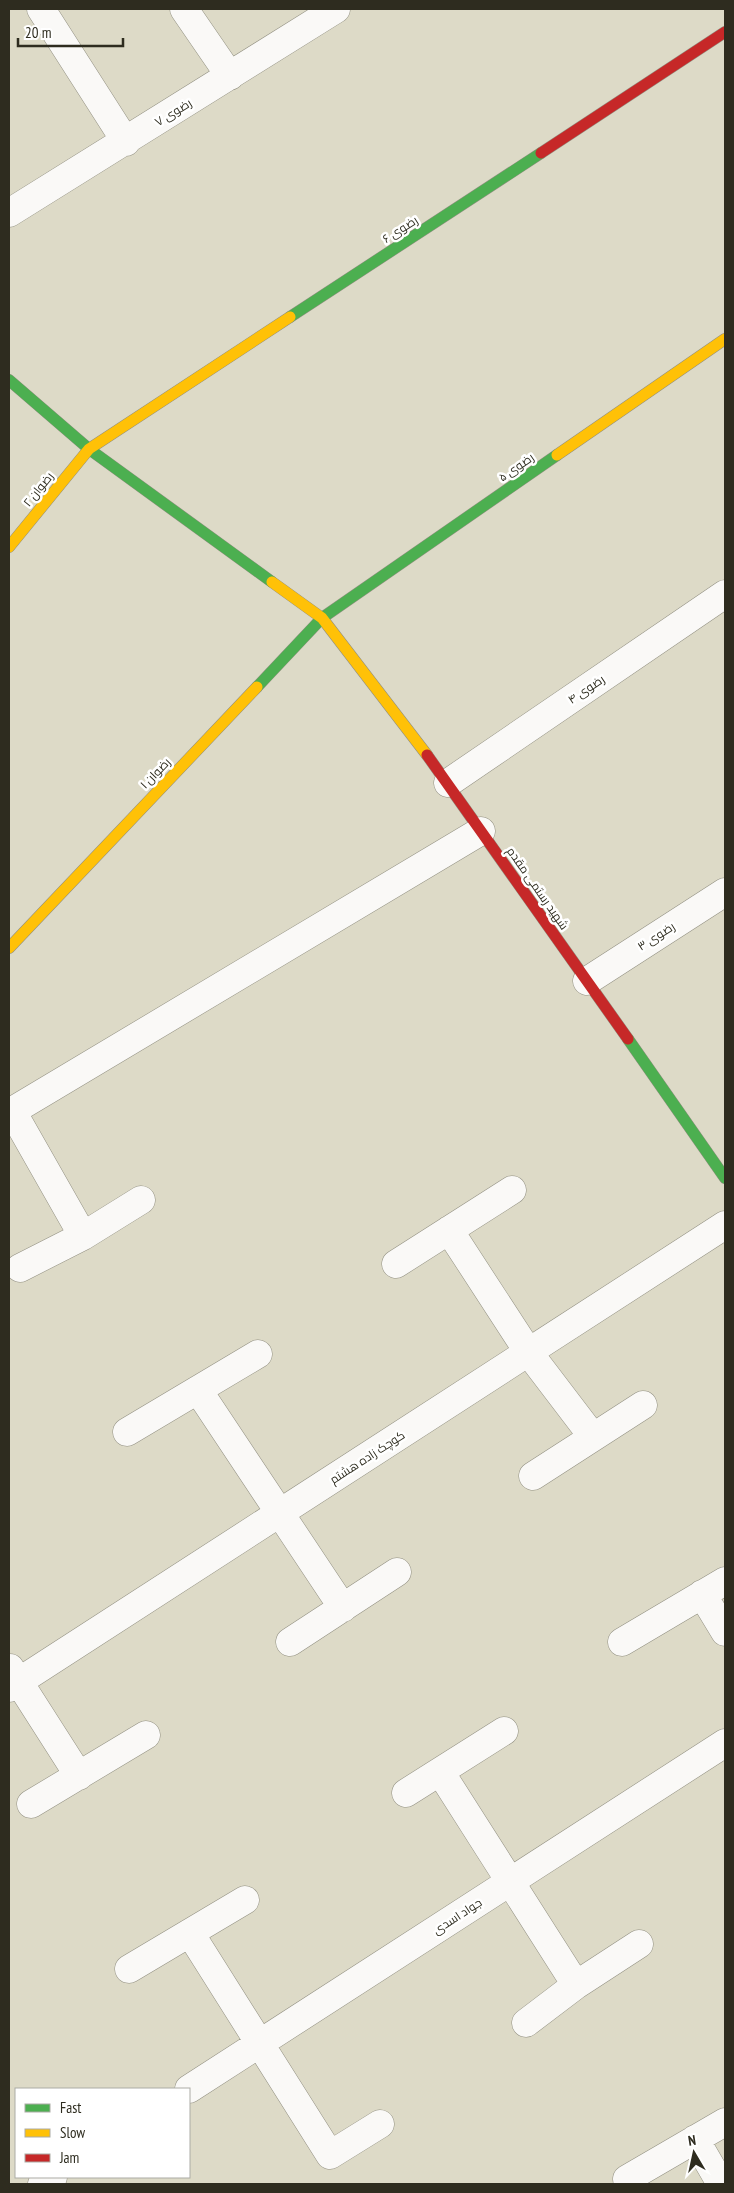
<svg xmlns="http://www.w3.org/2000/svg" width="734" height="2193" viewBox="0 0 734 2193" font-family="'PT Sans Narrow',Cairo,sans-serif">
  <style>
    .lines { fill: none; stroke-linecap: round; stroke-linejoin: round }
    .street-casing { stroke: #929082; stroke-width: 29 }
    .fast-casing { stroke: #929082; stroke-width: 12 }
    .slow-casing { stroke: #929082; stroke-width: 12 }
    .jam-casing { stroke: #929082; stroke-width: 12 }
    .street { stroke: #faf9f7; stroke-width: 28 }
    .fast { stroke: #4caf50; stroke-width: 11 }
    .slow { stroke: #ffc107; stroke-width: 11 }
    .jam { stroke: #c62828; stroke-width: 11 }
    .labels { text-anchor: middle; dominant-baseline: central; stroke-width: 5; stroke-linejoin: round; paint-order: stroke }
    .street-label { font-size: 12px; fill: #2e2c1f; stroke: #fff }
  </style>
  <rect width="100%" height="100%" fill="#dddac7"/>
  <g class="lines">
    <g class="street-casing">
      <path id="street" d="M 41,9 L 126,142
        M 184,9 L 230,76
        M 9,213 L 336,9
        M 448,783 L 725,594
        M 587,981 L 725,892
        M 12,1111 L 83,1236
        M 9,1113 L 481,831
        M 449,1230 L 529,1353 L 593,1437
        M 396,1264 L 512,1190
        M 20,1268 L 83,1236 L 141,1200
        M 198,1390 L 343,1608
        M 127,1432 L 258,1354
        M 533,1476 L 643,1405
        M 702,1594 L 725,1632
        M 290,1642 L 397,1572
        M 622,1642 L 725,1581
        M 10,1668 L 79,1776
        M 9,1688 L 725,1225
        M 441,1773 L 576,1985
        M 406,1793 L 504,1731
        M 31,1804 L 146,1735
        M 190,1933 L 330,2155 L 380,2124
        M 129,1969 L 245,1900
        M 526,2023 L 576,1985 L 639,1944
        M 189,2089 L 725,1743
        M 695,2139 L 721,2184
        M 627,2179 L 725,2122
        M 42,2184 L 53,2177"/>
    </g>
    <g class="fast-casing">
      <path id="fast" d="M 290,317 L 541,153
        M 9,380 L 89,449 L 272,582
        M 257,687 L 322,618 L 557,455
        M 628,1039 L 725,1178"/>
    </g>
    <g class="slow-casing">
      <path id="slow" d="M 557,455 L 725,339
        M 9,547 L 89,449 L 290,317
        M 272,582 L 322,618 L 427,755
        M 9,948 L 257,687"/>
    </g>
    <g class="jam-casing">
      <path id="jam" d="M 541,153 L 725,32
        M 427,755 L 628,1039"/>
    </g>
    <use href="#street" class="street"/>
    <use href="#fast" class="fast"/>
    <use href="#slow" class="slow"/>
    <use href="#jam" class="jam"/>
  </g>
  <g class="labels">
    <g class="street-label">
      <text transform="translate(173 112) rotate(-32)">رضوی ۷</text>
      <text transform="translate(400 229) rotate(-33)">رضوی ۶</text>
      <text transform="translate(516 467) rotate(-35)">رضوی ۵</text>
      <text transform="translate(38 489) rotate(-51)">رضوان ۲</text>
      <text transform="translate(586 689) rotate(-34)">رضوی ۴</text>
      <text transform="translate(155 773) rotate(-46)">رضوان ۱</text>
      <text transform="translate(538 888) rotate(55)">شهید رستمی مقدم</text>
      <text transform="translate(656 936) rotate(-33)">رضوی ۳</text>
      <text transform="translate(367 1457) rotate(-33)">کوچک زاده هشتم</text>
      <text transform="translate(457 1916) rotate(-33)">جواد اسدی</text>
    </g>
  </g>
  <rect width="734" height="2193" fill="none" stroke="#2e2c1f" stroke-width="20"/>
  <rect x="15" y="2088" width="175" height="90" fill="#ffffff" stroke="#ababa5"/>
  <rect x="25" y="2104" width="25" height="8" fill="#4caf50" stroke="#ababa5"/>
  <text x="60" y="2113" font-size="15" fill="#2e2c1f">Fast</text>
  <rect x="25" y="2129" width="25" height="8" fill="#ffc107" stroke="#ababa5"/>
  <text x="60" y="2138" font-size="15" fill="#2e2c1f">Slow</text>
  <rect x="25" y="2154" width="25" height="8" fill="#c62828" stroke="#ababa5"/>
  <text x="60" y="2163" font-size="15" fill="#2e2c1f">Jam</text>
  <g transform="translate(694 2153) rotate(351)" stroke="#ffffff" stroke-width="4" paint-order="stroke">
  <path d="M0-4L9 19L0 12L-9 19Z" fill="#2e2c1f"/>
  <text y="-8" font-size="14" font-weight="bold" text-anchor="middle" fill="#2e2c1f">N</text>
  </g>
  <path d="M18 38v8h105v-8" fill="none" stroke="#2e2c1f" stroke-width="2.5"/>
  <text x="25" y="38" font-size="15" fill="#2e2c1f" stroke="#ffffff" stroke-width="4" paint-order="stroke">20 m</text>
</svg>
